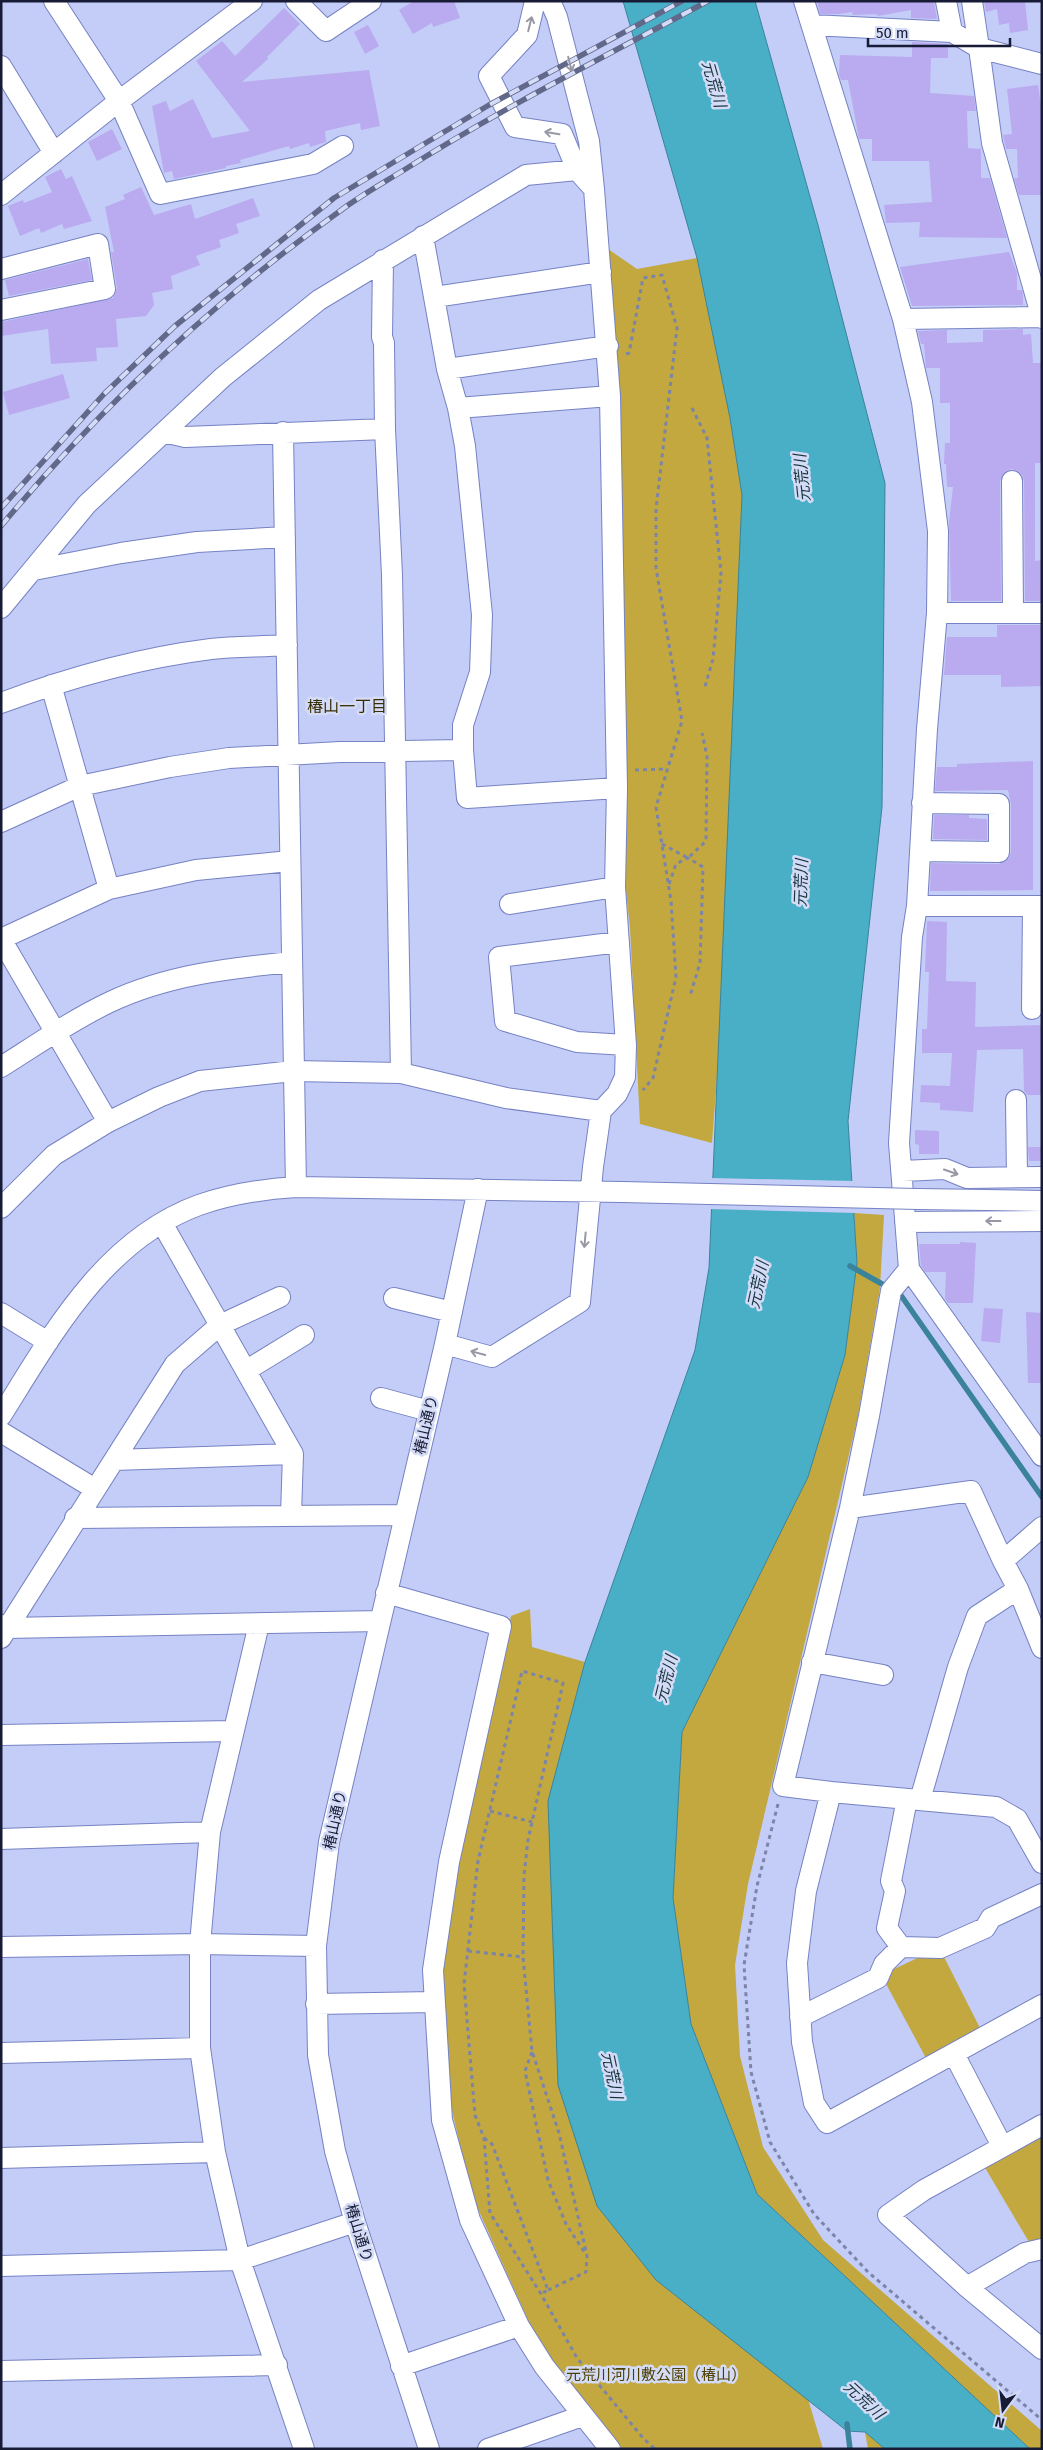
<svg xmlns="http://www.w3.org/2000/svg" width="1043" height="2450" viewBox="0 0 1043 2450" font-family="'Fira Sans','Noto Sans JP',sans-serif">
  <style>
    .green { fill: #c2a83e }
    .water { fill: #49afc6; stroke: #3a839a }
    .pier { fill: #c3cdf7 }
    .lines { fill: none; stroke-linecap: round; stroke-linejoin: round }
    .stream { stroke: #3a839a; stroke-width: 5.5 }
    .building { fill: #baaaef }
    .minor-casing { stroke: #7682c3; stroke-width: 22 }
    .path { stroke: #7c84a7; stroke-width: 3; stroke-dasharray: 4 4; stroke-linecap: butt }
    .minor { stroke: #fff; stroke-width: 20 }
    .rail-casing { stroke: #626889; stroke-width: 5.5 }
    .rail { stroke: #d4dbf7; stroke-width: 4; stroke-dasharray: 11; stroke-linecap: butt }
    .minor-bridge-casing { stroke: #7682c3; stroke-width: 22; stroke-linecap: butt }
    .minor-bridge { stroke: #fff; stroke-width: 20 }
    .oneway { stroke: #9798a4 }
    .labels { text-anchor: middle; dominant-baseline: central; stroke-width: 5; stroke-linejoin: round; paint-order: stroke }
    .street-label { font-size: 15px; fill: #171b35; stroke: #d4dbf7 }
    .park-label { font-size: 15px; fill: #4e4000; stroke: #d4dbf7 }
    .water-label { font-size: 16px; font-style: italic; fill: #16353d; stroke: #d4dbf7 }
    .neighbourhood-label { font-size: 16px; fill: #382e03; stroke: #d4dbf7 }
  </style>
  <rect width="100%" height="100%" fill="#c3cdf7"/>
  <path class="green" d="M 608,249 L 637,269 L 697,258 L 728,406 L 742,495 L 733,791 L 725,973 L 712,1143 L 640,1124 L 630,928 L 623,863 Z
    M 854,1213 L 884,1215 L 880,1288 L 858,1416 L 748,1884 L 735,1965 L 740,2056 L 763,2147 L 823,2240 L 1042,2431 L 1042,2449 L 1030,2449 L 757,2194 L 691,2024 L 673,1898 L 682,1732 L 808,1477 L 845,1355 L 857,1263 Z
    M 530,1609 L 532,1647 L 585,1662 L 548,1801 L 597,2206 L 656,2280 L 808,2399 L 823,2449 L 622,2449 L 538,2342 L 473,2198 L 451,2107 L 441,1985 L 452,1880 L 511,1616 Z
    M 926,1954 L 943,1955 L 981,2030 L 927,2060 L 885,1982 L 892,1970 Z
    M 1042,2136 L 1042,2242 L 1032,2247 L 984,2166 Z
    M 865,2432 L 885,2449 L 868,2449 Z"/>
  <path class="water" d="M 623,1 L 755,1 L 818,225 L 885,483 L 882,807 L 848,1121 L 857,1263 L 845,1355 L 808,1477 L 682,1732 L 673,1898 L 691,2024 L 757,2194 L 1030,2449 L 885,2449 L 865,2432 L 847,2431 L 656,2280 L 597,2206 L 558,2085 L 548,1801 L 585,1662 L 695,1350 L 709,1268 L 742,495 L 730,418 L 697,258 Z"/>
  <path class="pier" d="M 710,1178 L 854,1181 L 856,1213 L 709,1209 Z"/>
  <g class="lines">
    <path class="stream" d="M 850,1266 L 900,1294 L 1042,1497
      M 847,2424 L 850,2449"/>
  </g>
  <path class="building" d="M 414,1 L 454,1 L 460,18 L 433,27 L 432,23 L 413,34 L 399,10 Z
    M 817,1 L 934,1 L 937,19 L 911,18 L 911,10 L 878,16 L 876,14 L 853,15 L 852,12 L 839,14 L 820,14 Z
    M 984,1 L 1025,1 L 1028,30 L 1010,33 L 1009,23 L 999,25 L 997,9 L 986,12 Z
    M 284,8 L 300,24 L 267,57 L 268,59 L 242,82 L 369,70 L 380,126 L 361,130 L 360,123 L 325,131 L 326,142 L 310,147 L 309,143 L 290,149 L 289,146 L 240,160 L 241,163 L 226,166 L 226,168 L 174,179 L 172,171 L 164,173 L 152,106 L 166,101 L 170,111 L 193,99 L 212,138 L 250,131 L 196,61 L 222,41 L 235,56 Z
    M 368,25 L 379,46 L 365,54 L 354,32 Z
    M 912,42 L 948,44 L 948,58 L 931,58 L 930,93 L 974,96 L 976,111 L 967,111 L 968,148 L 981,149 L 981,178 L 990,178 L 1007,238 L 919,237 L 920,222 L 886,223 L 884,205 L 932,202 L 929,161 L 872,161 L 872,139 L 859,139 L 848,80 L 841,80 L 839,74 L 840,55 L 912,57 Z
    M 1038,85 L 1042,113 L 1042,195 L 1019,195 L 1014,178 L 1018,178 L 1017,149 L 1006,149 L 1003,135 L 1012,134 L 1007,89 Z
    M 112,129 L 122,149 L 97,161 L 88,142 Z
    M 61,169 L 66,179 L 72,176 L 92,221 L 64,229 L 62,224 L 41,233 L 39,228 L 20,236 L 8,206 L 23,200 L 24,203 L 52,192 L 45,177 Z
    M 141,187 L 154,215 L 191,204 L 195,219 L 253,198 L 260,216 L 236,224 L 239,233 L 219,240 L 221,247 L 196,256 L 200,265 L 171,276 L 173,289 L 152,293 L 154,305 L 146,316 L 116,319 L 118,347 L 96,348 L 97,361 L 51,364 L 48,329 L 1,336 L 1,322 L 113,298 L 117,288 L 111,252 L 114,252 L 105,207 L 125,199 L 123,195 Z
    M 1009,252 L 1017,273 L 1017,290 L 1022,290 L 1023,293 L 1023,305 L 912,306 L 900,267 Z
    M 88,259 L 92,280 L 9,296 L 5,280 Z
    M 1023,329 L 1023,335 L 1031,334 L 1033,363 L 1042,363 L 1042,463 L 1035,463 L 1035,561 L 1042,560 L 1042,601 L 1025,601 L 1024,481 L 1022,475 L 1012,469 L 1006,471 L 1000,481 L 1001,601 L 951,601 L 949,522 L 953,487 L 947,487 L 946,464 L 944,464 L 945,443 L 950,443 L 950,403 L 940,403 L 940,368 L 926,368 L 924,344 L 921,344 L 918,331 L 947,330 L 947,343 L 983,342 L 983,330 Z
    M 63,374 L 70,398 L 9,415 L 3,392 Z
    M 997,625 L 1042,625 L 1042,686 L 1001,687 L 1001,675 L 944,675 L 947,637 L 997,637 Z
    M 1033,761 L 1033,890 L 930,891 L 931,863 L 999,864 L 1009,858 L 1011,852 L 1011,804 L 1008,790 L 935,791 L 937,767 L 957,767 L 957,764 Z
    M 934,815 L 969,815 L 969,818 L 987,819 L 987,840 L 933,839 Z
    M 927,921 L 947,922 L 946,981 L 976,982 L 975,1027 L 1042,1025 L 1042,1095 L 1027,1095 L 1024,1091 L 1023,1049 L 977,1050 L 973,1112 L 940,1110 L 940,1103 L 920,1102 L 921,1085 L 950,1086 L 952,1053 L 922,1053 L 922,1029 L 927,1029 L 929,972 L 925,972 Z
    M 915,1130 L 939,1131 L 939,1154 L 919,1154 L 919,1145 L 915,1144 Z
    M 1028,1147 L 1042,1147 L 1042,1161 L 1029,1161 Z
    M 960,1242 L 976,1243 L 973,1303 L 948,1303 L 945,1299 L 946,1272 L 925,1272 L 921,1265 L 919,1244 L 960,1244 Z
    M 984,1308 L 1003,1309 L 1000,1343 L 981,1341 Z
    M 1026,1312 L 1042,1313 L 1042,1383 L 1028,1383 Z"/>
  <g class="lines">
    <g class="minor-casing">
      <path id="minor" d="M 54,1 L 119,101 L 160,194 L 313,164 L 343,146
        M 296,1 L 326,31 L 371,1
        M 550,1 L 557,17 L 589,141 L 594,189
        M 804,1 L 903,319 L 922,402 L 938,531 L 937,613 L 927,729 L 917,906 L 912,937 L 899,1143 L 909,1269 L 1042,1456
        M 946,1 L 952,32
        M 972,1 L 979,48 L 1042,64
        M 812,25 L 952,32 L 979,48 L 992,143 L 1042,318
        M 1,66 L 54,153
        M 1,195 L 119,101 L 252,1
        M 423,236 L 447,369 L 458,408 L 465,446 L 482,615 L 480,672 L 463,725 L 463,750
        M 383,260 L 382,337 L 384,343 L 385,429 L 392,575 L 401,1073
        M 1,269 L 98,244 L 105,289 L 1,310
        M 435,297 L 601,272
        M 903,319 L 1042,317
        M 447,369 L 608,346
        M 458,408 L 610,396
        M 164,432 L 185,437 L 385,429
        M 283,432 L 296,1187
        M 1012,481 L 1013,613
        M 34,570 L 121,553 L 197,542 L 285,537
        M 1,608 L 87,504 L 223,377 L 319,300 L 526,175 L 577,170
        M 937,613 L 1042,613
        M 51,685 L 109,889
        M 1,703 C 68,678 139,658 211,649 C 236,646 261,647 287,645
        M 1,822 L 80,786 L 170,767 L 229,758 L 340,752 L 463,750 L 467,798 L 617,788
        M 920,851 L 999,852 L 999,804 L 922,803
        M 510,904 L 615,887
        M 917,906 L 1042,906
        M 1,939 L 109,889 L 196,870 L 290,861
        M 1,939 L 108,1122
        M 619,942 L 499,957 L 505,1021 L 577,1042 L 626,1045
        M 1032,1009 L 1033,906
        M 1,1067 C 36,1045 72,1020 110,1002 C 167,975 230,968 292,962
        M 1016,1100 L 1017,1177
        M 903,1171 L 945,1169 L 967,1178 L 1042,1177
        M 918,1199 L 1042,1201
        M 1,1208 L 54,1155 L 108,1122 L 159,1097 L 200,1081 L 293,1071 L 401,1073 L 506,1098 L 601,1111
        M 905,1222 L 1042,1221
        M 162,1223 L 293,1454 L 291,1515
        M 394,1298 L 452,1312
        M 1,1313 L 48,1342
        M 445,1344 L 492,1357 L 580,1302 L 593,1167 L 601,1111 L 617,1094 L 625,1077 L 626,1045 L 615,887 L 617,788 L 610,396 L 594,189 L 577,170 L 562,134 L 515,127 L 489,76 L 527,35 L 535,1
        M 247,1370 L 304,1335
        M 381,1398 L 429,1411
        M 1,1416 C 52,1335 103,1240 199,1205 C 231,1194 263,1189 296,1187 L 622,1192
        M 1,1432 L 95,1489
        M 114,1460 L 293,1454
        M 850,1508 L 971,1491 L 1003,1561
        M 75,1518 L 405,1515
        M 1042,1527 L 1003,1561 L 1018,1589 L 1042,1648
        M 386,1593 L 501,1626 L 449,1862 L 433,1970 L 442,2120 L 470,2220 L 519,2326 L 544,2366 L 610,2449
        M 259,1624 L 210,1832 L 200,1944 L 200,2048 L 215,2152 L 240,2260 L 304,2449
        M 1,1625 L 7,1628 L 380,1621
        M 1,1638 L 175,1364 L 220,1325 L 280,1297
        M 812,1662 L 883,1675
        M 1,1735 L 233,1731
        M 831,1792 L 783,1786 L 850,1508 L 869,1416 L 891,1291 L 909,1269
        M 920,1800 L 958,1667 L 977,1616 L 1018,1589
        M 1,1839 L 210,1832
        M 1042,1863 L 1017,1819 L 996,1807 L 831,1792 L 806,1891 L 797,1963 L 802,2042 L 814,2103 L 827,2123 L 1042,2005
        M 1,1947 L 200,1944 L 316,1946
        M 901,1947 L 887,1928 L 895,1891 L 891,1881 L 907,1799
        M 316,2004 L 434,2002
        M 800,2017 L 878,1978 L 884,1964 L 901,1947 L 940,1948 L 985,1928 L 991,1918 L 1042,1894
        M 1,2053 L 200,2048
        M 954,2054 L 1002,2146
        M 1042,2125 L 924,2190 L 888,2215 L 967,2287 L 1042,2349
        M 1,2158 L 215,2152
        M 1,2266 L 240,2260 L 355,2222
        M 967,2287 L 1025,2253 L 1042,2249
        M 401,2366 L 519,2326
        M 1,2371 L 277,2365
        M 429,2449 L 355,2222 L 335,2151 L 318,2055 L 316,1946 L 329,1842 L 445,1344 L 478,1189
        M 488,2449 L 582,2416"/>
    </g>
    <path class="path" d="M 626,354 L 629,353 L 643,278 L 662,275 L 677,328 L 656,509 L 656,568 L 682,721 L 656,807 L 671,901 L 676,977 L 653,1078 L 643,1090
      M 692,408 L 707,438 L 721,573 L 713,659 L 704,690
      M 635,770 L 667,769
      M 662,844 L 688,858 L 706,841 L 707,756 L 702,733
      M 669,884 L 676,864 L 688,858 L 703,867 L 700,963 L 690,996
      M 778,1804 L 757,1886 L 744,1965 L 751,2072 L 770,2142 L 814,2214 L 868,2272 L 1042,2420
      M 490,1811 L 532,1822
      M 468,1951 L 523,1957
      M 532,2052 L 525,2071 L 548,2180 L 566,2224 L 585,2253
      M 484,2138 L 492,2144 L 548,2290 L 541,2294
      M 548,2290 L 586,2272 L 587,2256 L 559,2133 L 532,2051 L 523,1957 L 524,1875 L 528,1840 L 563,1683 L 522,1671 L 478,1861 L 464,1984 L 475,2115 L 484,2138 L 490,2213 L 541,2294 L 577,2358 L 643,2438 L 655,2449"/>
    <use href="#minor" class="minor"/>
    <g class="rail-casing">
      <path id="rail" d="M 1,508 L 104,394 L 175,326 L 334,198 L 489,105 L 682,1
        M 1,526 C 100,408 215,300 340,211 C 360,196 383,183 404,170 C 502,108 606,56 708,1"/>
    </g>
    <use href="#rail" class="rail"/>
    <g class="minor-bridge-casing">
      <path id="minor-bridge" d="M 622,1192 L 918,1199"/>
    </g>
    <use href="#minor-bridge" class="minor-bridge"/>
  </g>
  <defs><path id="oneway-shaft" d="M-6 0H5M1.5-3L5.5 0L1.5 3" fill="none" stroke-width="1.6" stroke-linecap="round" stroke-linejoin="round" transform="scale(1.25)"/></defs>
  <g class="oneway">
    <use href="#oneway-shaft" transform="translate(530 24) rotate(-76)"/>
    <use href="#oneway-shaft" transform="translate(570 64) rotate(76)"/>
    <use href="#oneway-shaft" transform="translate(552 133) rotate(-171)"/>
    <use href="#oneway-shaft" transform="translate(951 1172) rotate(19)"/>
    <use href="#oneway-shaft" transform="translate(993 1221) rotate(180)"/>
    <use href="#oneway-shaft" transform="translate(585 1240) rotate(95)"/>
    <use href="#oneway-shaft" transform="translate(478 1353) rotate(-165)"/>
  </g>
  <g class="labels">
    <g class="street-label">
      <text transform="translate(426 1425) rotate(-77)">椿山通り</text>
      <text transform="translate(335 1820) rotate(-78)">椿山通り</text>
      <text transform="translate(359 2233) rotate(73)">椿山通り</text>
    </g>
    <g class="park-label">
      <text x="656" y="2375">元荒川河川敷公園（椿山）</text>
    </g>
    <g class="water-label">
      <text transform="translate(714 84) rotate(74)">元荒川</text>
      <text transform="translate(802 478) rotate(-96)">元荒川</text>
      <text transform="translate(801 883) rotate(-88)">元荒川</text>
      <text transform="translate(758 1285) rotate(-78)">元荒川</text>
      <text transform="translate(666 1679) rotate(-76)">元荒川</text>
      <text transform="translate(612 2075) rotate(78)">元荒川</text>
      <text transform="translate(864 2400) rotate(43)">元荒川</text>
    </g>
    <g class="neighbourhood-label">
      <text x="347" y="706">椿山一丁目</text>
    </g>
  </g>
  <rect width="1043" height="2450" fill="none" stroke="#171b35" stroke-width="5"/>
  <g transform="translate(1003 2410) rotate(195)" stroke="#d4dbf7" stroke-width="4" paint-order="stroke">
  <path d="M0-4L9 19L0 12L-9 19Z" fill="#171b35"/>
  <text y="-8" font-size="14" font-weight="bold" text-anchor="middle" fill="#171b35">N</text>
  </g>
  <path d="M868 38v8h142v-8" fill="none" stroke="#171b35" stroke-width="2.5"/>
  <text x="876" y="38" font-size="15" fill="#171b35" stroke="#d4dbf7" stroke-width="4" paint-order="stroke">50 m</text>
</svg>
